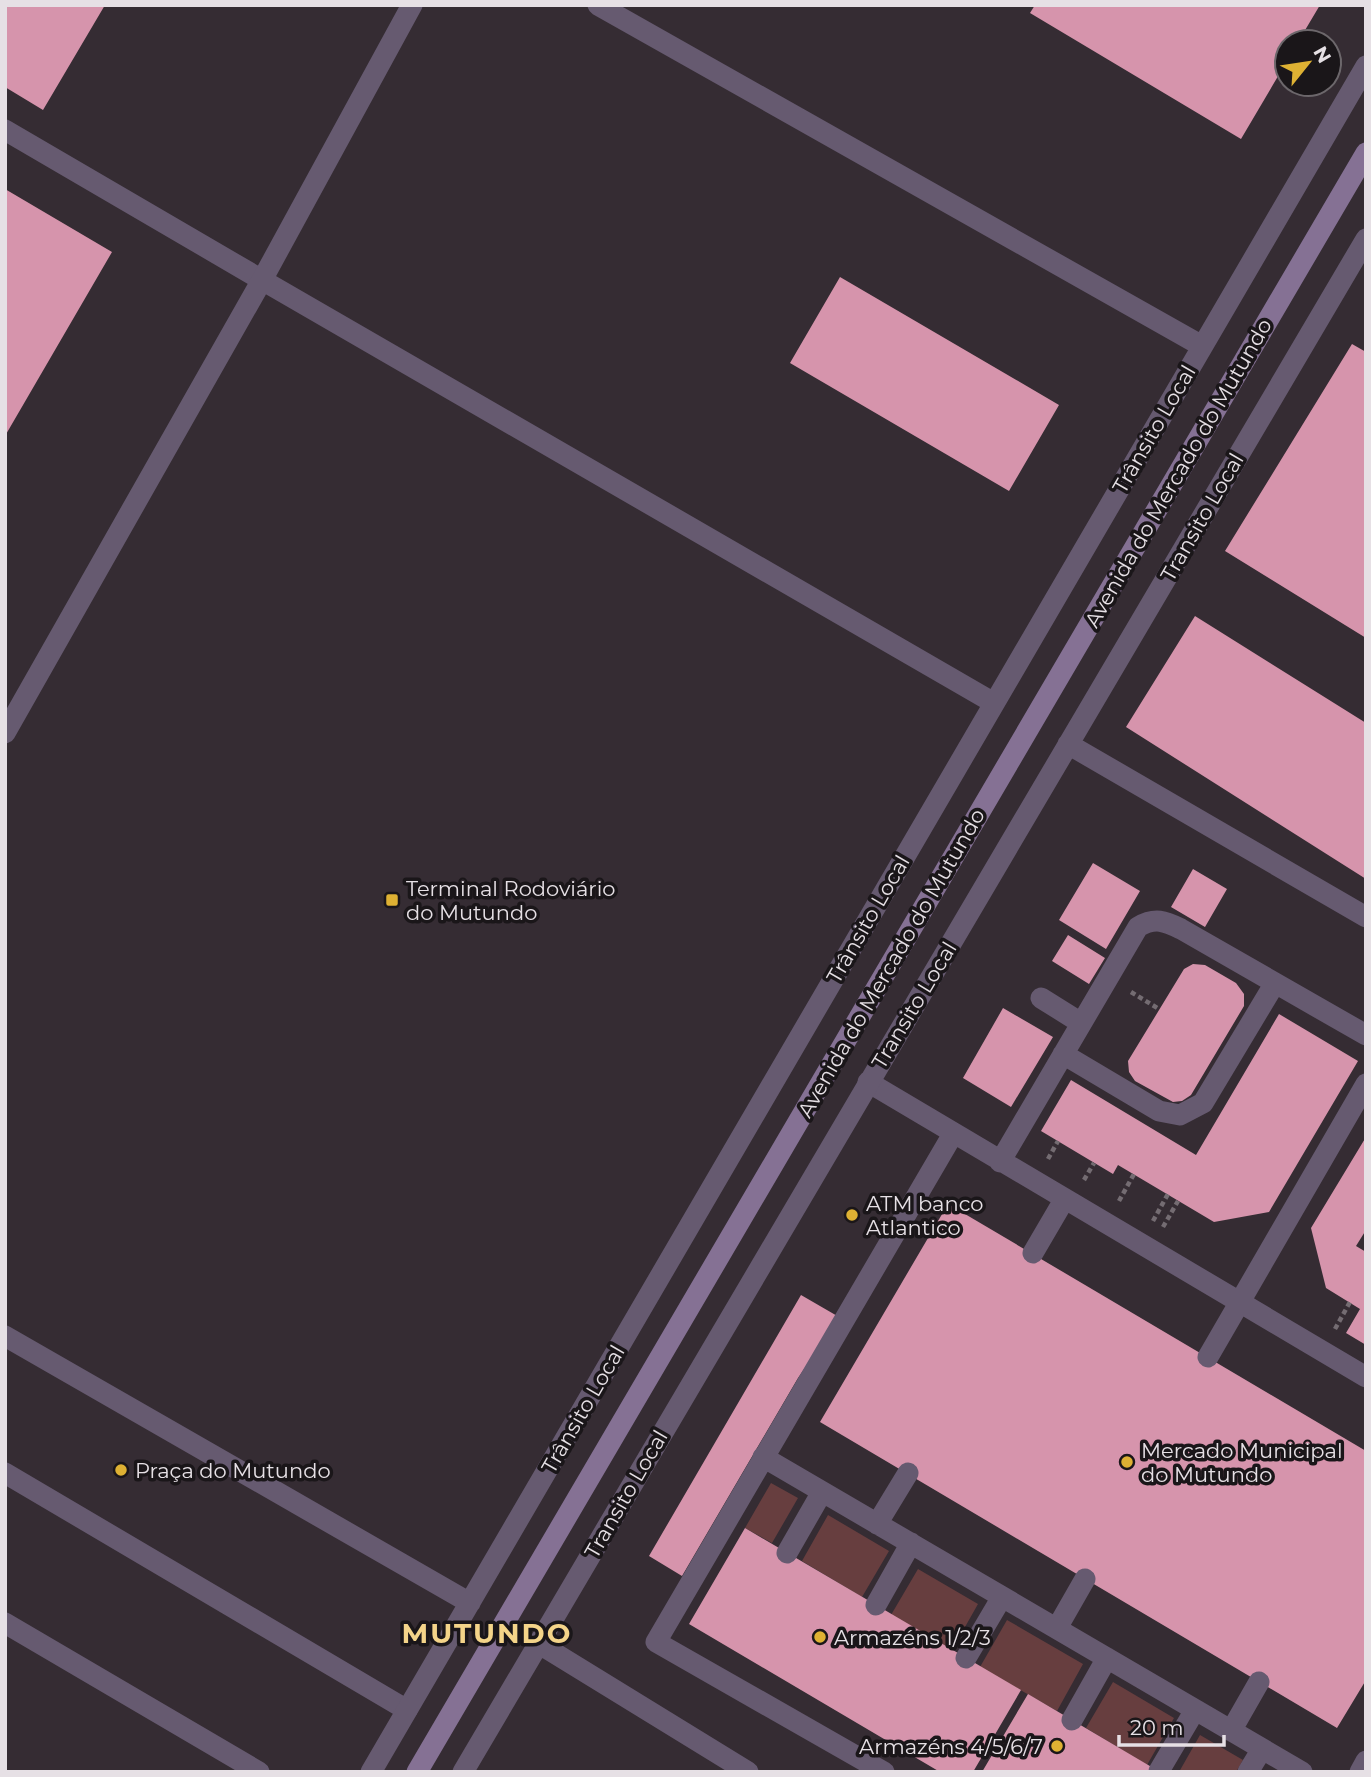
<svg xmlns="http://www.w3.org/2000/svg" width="1371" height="1777" viewBox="0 0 1371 1777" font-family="Montserrat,sans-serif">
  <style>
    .green { fill: #673e3f }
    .building { fill: #d694ac }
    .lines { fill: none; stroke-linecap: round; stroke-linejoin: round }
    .path { stroke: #746c72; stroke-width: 4.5; stroke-dasharray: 5 3.5; stroke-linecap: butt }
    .lane { stroke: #665a70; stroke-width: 21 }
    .street { stroke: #665a70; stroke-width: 21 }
    .secondary { stroke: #857194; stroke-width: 21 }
    .poi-dot { fill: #deb133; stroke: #1a1619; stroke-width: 2.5 }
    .labels { text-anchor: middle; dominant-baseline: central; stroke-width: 7; stroke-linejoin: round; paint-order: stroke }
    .street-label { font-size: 21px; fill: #e6e0e5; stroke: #1a1619 }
    .poi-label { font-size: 21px; fill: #e6e0e5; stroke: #1a1619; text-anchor: start }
    .district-label { font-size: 28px; font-weight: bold; letter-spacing: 2px; fill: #f4d489; stroke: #1a1619 }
  </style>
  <rect width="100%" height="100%" fill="#352c33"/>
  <path class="green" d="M 771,1483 L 798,1498 L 772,1543 L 745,1528 Z
    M 828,1515 L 889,1551 L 862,1597 L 802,1561 Z
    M 918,1569 L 978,1604 L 952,1650 L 891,1615 Z
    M 1007,1620 L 1083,1664 L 1057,1711 L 980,1667 Z
    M 1113,1682 L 1174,1718 L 1147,1765 L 1086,1728 Z
    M 1200,1735 L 1243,1760 L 1236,1772 L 1179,1772 Z"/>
  <path class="building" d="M 5,5 L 105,5 L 43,110 L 5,87 Z
    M 1035,5 L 1320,5 L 1298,42 L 1287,42 L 1287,61 L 1241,139 L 1030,13 Z
    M 5,189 L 112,252 L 5,436 Z
    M 840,277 L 1059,405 L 1009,491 L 790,363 Z
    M 1352,344 L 1366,352 L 1366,638 L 1225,551 Z
    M 1195,616 L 1366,723 L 1366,879 L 1126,727 Z
    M 1093,863 L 1140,891 L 1106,949 L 1059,920 Z
    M 1193,869 L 1227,889 L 1205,927 L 1171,907 Z
    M 1068,935 L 1105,958 L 1089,984 L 1052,961 Z
    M 1193,964 L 1205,965 L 1236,983 L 1244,994 L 1244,1006 L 1191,1095 L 1182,1101 L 1173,1102 L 1135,1081 L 1129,1072 L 1128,1061 L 1184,969 Z
    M 1003,1008 L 1053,1037 L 1011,1107 L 963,1078 Z
    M 1279,1014 L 1358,1061 L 1269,1212 L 1214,1222 L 1118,1165 L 1113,1174 L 1041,1131 L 1071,1080 L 1196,1155 Z
    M 1366,1137 L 1366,1230 L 1356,1246 L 1366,1252 L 1366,1345 L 1346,1333 L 1360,1309 L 1326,1288 L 1311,1228 Z
    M 948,1204 L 1366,1451 L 1366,1680 L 1337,1728 L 820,1422 Z
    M 801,1295 L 839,1317 L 798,1378 L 682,1576 L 649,1556 Z
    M 745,1528 L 1021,1690 L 973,1772 L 940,1772 L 689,1624 Z
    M 1028,1694 L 1160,1772 L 982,1772 Z"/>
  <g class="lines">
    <path class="path" d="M 1131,992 L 1159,1009
      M 1048,1159 L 1058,1141
      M 1084,1180 L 1094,1163
      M 1119,1201 L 1134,1174
      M 1153,1221 L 1168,1194
      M 1163,1227 L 1178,1201
      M 1335,1329 L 1350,1302"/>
    <path class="lane" d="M 5,130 L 262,280
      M 1041,998 L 1081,1023
      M 1063,1054 L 1159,1111 L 1180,1115 L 1203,1103 L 1275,983
      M 868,1082 L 1366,1377
      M 1000,1162 L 1138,927 C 1155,917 1165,921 1181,929 L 1366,1035
      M 1033,1253 L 1064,1200
      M 1208,1357 L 1366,1084
      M 763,1457 L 1302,1772
      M 5,1473 L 407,1710
      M 877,1524 L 908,1473
      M 787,1553 L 822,1492
      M 876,1605 L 911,1543
      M 5,1623 L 259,1772
      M 1057,1628 L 1085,1579
      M 966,1658 L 1002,1597
      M 1072,1720 L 1107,1658
      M 1231,1731 L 1259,1682
      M 1159,1771 L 1195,1710
      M 884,1772 L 656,1642 L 953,1134
      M 1248,1772 L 1262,1749
      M 1360,1772 L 1366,1761"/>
    <path class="street" d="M 598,5 L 1202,346
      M 262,280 L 994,703
      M 5,733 L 262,280 L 412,5
      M 1068,744 L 1366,917
      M 5,1336 L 470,1603
      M 538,1643 L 748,1772
      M 371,1772 L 1366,66
      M 463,1772 L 1366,239"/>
    <path class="secondary" d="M 417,1772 L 1366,153"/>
  </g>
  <g class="poi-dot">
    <rect x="385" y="893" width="14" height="14" rx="3.5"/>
    <circle cx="852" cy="1215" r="7"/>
    <circle cx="1127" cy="1462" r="7"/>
    <circle cx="121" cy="1470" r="7"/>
    <circle cx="820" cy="1637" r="7"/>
    <circle cx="1057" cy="1746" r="7"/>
  </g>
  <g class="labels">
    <g class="street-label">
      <text transform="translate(1154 429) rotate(-60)">Trânsito Local</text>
      <text transform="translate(1178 473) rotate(-60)">Avenida do Mercado do Mutundo</text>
      <text transform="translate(1202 517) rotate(-60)">Transito Local</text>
      <text transform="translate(868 919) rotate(-60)">Trânsito Local</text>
      <text transform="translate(891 963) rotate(-60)">Avenida do Mercado do Mutundo</text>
      <text transform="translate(914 1005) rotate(-59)">Transito Local</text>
      <text transform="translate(583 1409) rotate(-60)">Trânsito Local</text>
      <text transform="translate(626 1494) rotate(-60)">Transito Local</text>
    </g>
    <g class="poi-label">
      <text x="406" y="888">Terminal Rodoviário<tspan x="406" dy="24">do Mutundo</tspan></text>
      <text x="866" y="1203">ATM banco<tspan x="866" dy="24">Atlantico</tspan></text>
      <text x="1141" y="1450">Mercado Municipal<tspan x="1141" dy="24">do Mutundo</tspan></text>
      <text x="135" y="1470">Praça do Mutundo</text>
      <text x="834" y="1637">Armazéns 1/2/3</text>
      <text x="1043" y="1746" text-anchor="end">Armazéns 4/5/6/7</text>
    </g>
    <g class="district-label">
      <text x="487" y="1633">MUTUNDO</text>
    </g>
  </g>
  <rect width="1371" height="1777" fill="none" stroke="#e6e0e5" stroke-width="14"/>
  <g transform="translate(1308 63) rotate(60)"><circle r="33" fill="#1a1619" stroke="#6c676b" stroke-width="2"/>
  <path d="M0-5L12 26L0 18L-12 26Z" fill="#deb133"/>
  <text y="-10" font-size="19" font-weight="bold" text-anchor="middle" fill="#e6e0e5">N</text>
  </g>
  <path d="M1119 1735v10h105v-10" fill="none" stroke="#e6e0e5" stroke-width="3.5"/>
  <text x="1130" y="1735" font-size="21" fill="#e6e0e5" stroke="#1a1619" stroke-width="5" paint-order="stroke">20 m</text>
</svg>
